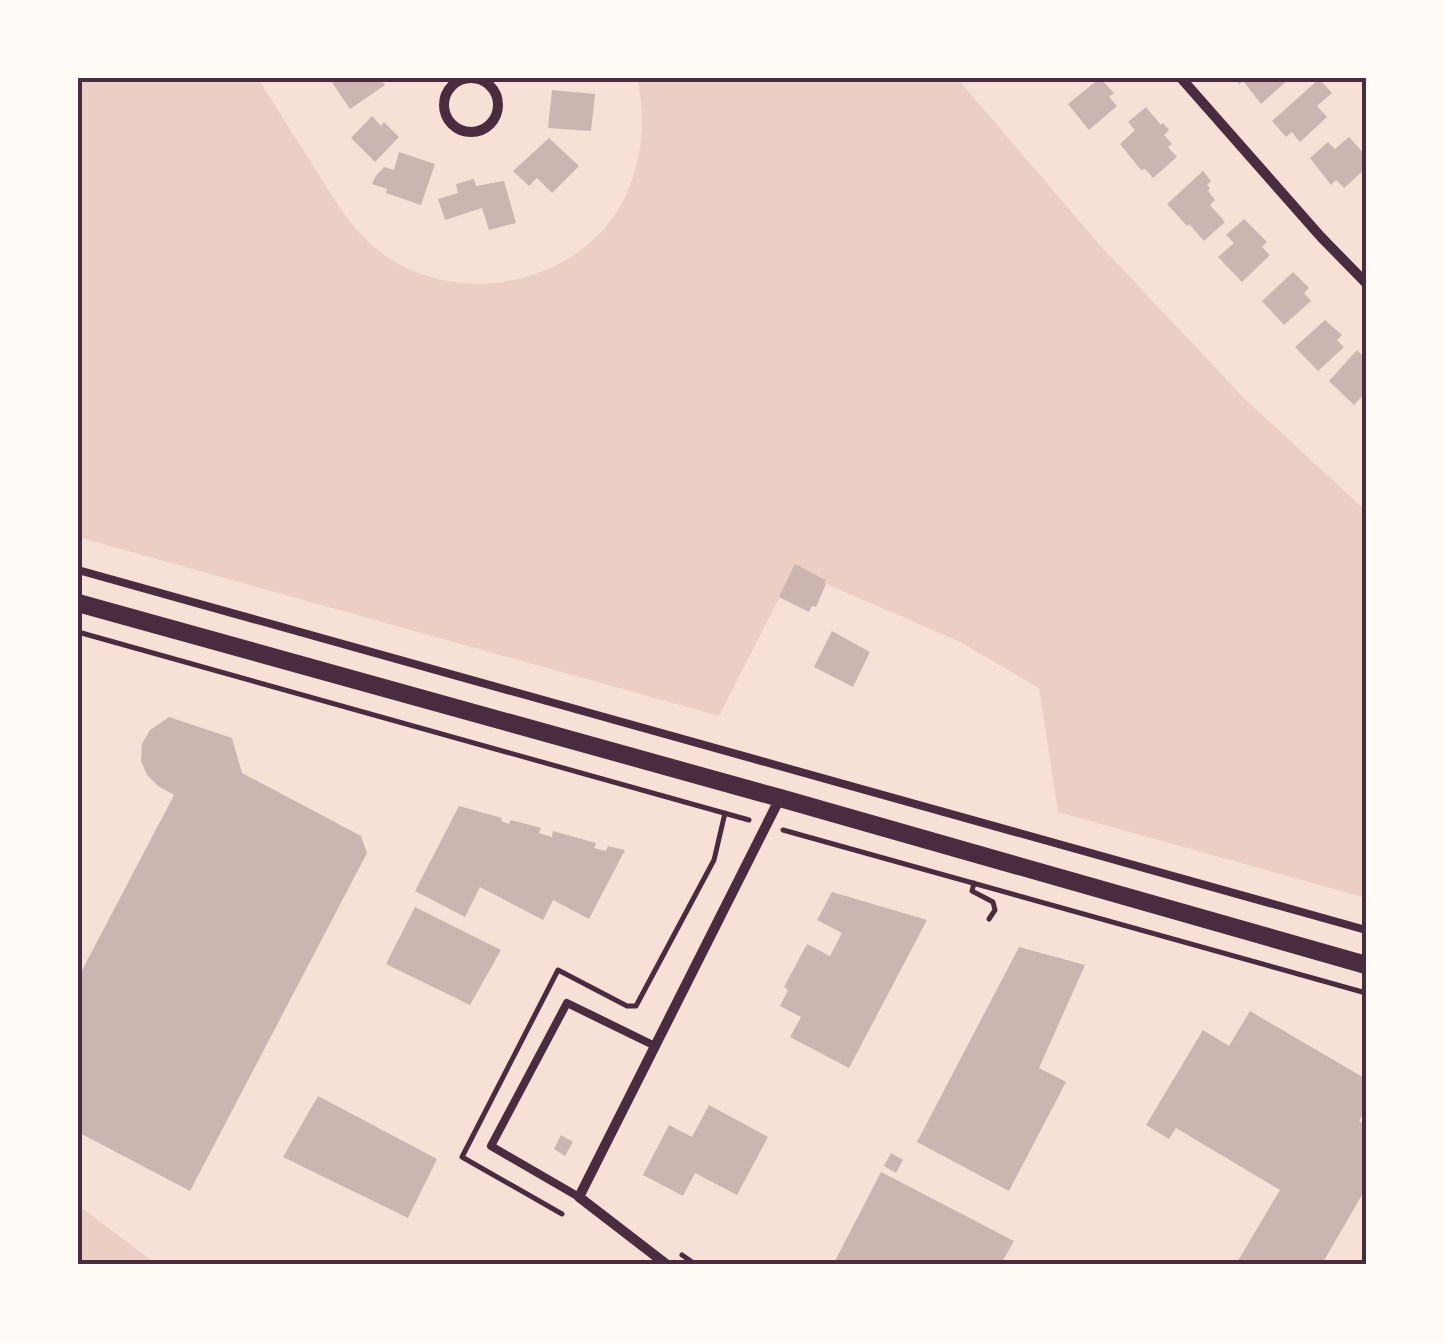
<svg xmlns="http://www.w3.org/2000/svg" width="1444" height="1342" viewBox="0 0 1444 1342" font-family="'PT Sans Narrow',sans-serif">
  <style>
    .green { fill: #ebcfc5 }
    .building { fill: #ccb4b1 }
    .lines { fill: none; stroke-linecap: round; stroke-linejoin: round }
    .path { stroke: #4a2c40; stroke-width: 5 }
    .service { stroke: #4a2c40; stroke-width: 8 }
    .minor { stroke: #4a2c40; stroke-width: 10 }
    .tertiary { stroke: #4a2c40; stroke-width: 18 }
    .neatline { fill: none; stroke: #4a2c40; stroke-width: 4 }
  </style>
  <rect width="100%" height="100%" fill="#f7e1d7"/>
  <path class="green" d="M 78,78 L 258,78 C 275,106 293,134 311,162 C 333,197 352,233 387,257 C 464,309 583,283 625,197 C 643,159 646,118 637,78 L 957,78 L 1098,243 L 1243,397 L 1366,511 L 1366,898 L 1058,812 L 1039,688 L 960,642 L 824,583 L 825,579 L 796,565 L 719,716 L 78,537 Z
    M 78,1205 L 156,1264 L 78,1264 Z"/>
  <path class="building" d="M 329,78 L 379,78 L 385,85 L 350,109 Z
    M 1100,78 L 1114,93 L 1109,97 L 1117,106 L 1089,130 L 1068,104 Z
    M 1233,78 L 1290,78 L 1261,104 L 1243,81 L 1239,84 Z
    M 1319,79 L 1332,93 L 1317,106 L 1327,117 L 1300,142 L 1292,132 L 1286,137 L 1272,121 Z
    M 552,90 L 595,94 L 591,131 L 548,128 Z
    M 1146,107 L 1161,125 L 1163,123 L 1169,130 L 1164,135 L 1172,144 L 1168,147 L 1177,157 L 1153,178 L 1145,169 L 1141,170 L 1120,144 L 1135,130 L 1128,122 Z
    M 372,116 L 381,126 L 384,122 L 399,137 L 375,162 L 351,138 Z
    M 1349,137 L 1366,156 L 1366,168 L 1344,188 L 1336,180 L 1331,185 L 1310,158 L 1328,142 L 1335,149 Z
    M 549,138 L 579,166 L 552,193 L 537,178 L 529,186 L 513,171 Z
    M 399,152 L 435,164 L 421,205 L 386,193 L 387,189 L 372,184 L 375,177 L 384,167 L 394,170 Z
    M 1203,171 L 1211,181 L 1207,185 L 1210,188 L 1208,191 L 1215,200 L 1210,205 L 1225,222 L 1204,241 L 1189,224 L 1187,226 L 1167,204 Z
    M 474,179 L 476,186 L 504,181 L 516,223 L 489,230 L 482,208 L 445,220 L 438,199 L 458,193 L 456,184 Z
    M 1244,219 L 1267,242 L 1262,247 L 1270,255 L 1242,282 L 1218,257 L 1234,243 L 1226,235 Z
    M 1293,272 L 1309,288 L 1304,293 L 1311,301 L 1284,325 L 1262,301 Z
    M 1325,320 L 1342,335 L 1337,340 L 1344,347 L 1318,371 L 1295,347 Z
    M 1357,350 L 1366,359 L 1366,392 L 1354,405 L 1329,381 Z
    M 795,564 L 826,580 L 824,583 L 826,584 L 816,607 L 812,606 L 809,612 L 779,597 Z
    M 832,631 L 870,652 L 853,687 L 814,667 Z
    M 169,717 L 232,738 L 242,773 L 361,836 L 367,853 L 190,1191 L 78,1132 L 78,978 L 174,795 L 158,786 L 147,775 L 141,761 L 142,744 L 150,730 Z
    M 459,806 L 502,818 L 501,821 L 509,824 L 511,820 L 541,828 L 539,833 L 552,837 L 553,831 L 596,843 L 594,848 L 606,851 L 608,846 L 625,850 L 589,919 L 553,900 L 543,920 L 480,887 L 465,917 L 415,891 Z
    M 832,892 L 927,920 L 849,1068 L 790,1037 L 801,1017 L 780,1006 L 788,990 L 784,987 L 807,944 L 830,956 L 842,933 L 817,920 Z
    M 415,907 L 501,950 L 470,1005 L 386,964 Z
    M 1019,947 L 1085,965 L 1039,1068 L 1066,1082 L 1009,1191 L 917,1142 Z
    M 1250,1011 L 1366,1079 L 1366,1109 L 1359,1121 L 1366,1126 L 1366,1188 L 1322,1264 L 1236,1264 L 1280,1190 L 1176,1128 L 1169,1139 L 1146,1125 L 1203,1030 L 1229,1046 Z
    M 318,1096 L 437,1159 L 408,1218 L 283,1157 Z
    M 709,1105 L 768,1137 L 737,1195 L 695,1173 L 683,1196 L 643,1175 L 669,1125 L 692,1137 Z
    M 561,1135 L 573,1142 L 565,1156 L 554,1149 Z
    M 891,1153 L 903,1160 L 896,1173 L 884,1166 Z
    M 881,1172 L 1014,1241 L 1001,1264 L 841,1264 L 835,1261 Z"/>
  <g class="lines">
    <path class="path" d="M 78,632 L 749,820
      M 783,830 L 1366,993
      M 974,883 L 972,891 L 993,902 L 995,910 L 989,919
      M 562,1214 L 462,1157 L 558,970 L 627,1006 L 636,1006 L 714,860 L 725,813
      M 682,1255 L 695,1264"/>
    <path class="service" d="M 78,570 L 1366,930
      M 579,1197 L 491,1146 L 567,1003 L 655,1046"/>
    <path class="minor" d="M444 105a27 27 0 1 1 54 0a27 27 0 1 1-54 0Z
      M 1181,78 L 1321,237 L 1366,283
      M 666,1264 L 579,1197 L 780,798"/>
    <path class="tertiary" d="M 78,603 L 780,798 L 1366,965"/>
  </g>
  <rect width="1444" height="1342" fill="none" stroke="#fffaf5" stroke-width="160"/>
  <rect x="80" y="80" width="1284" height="1182" class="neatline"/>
</svg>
